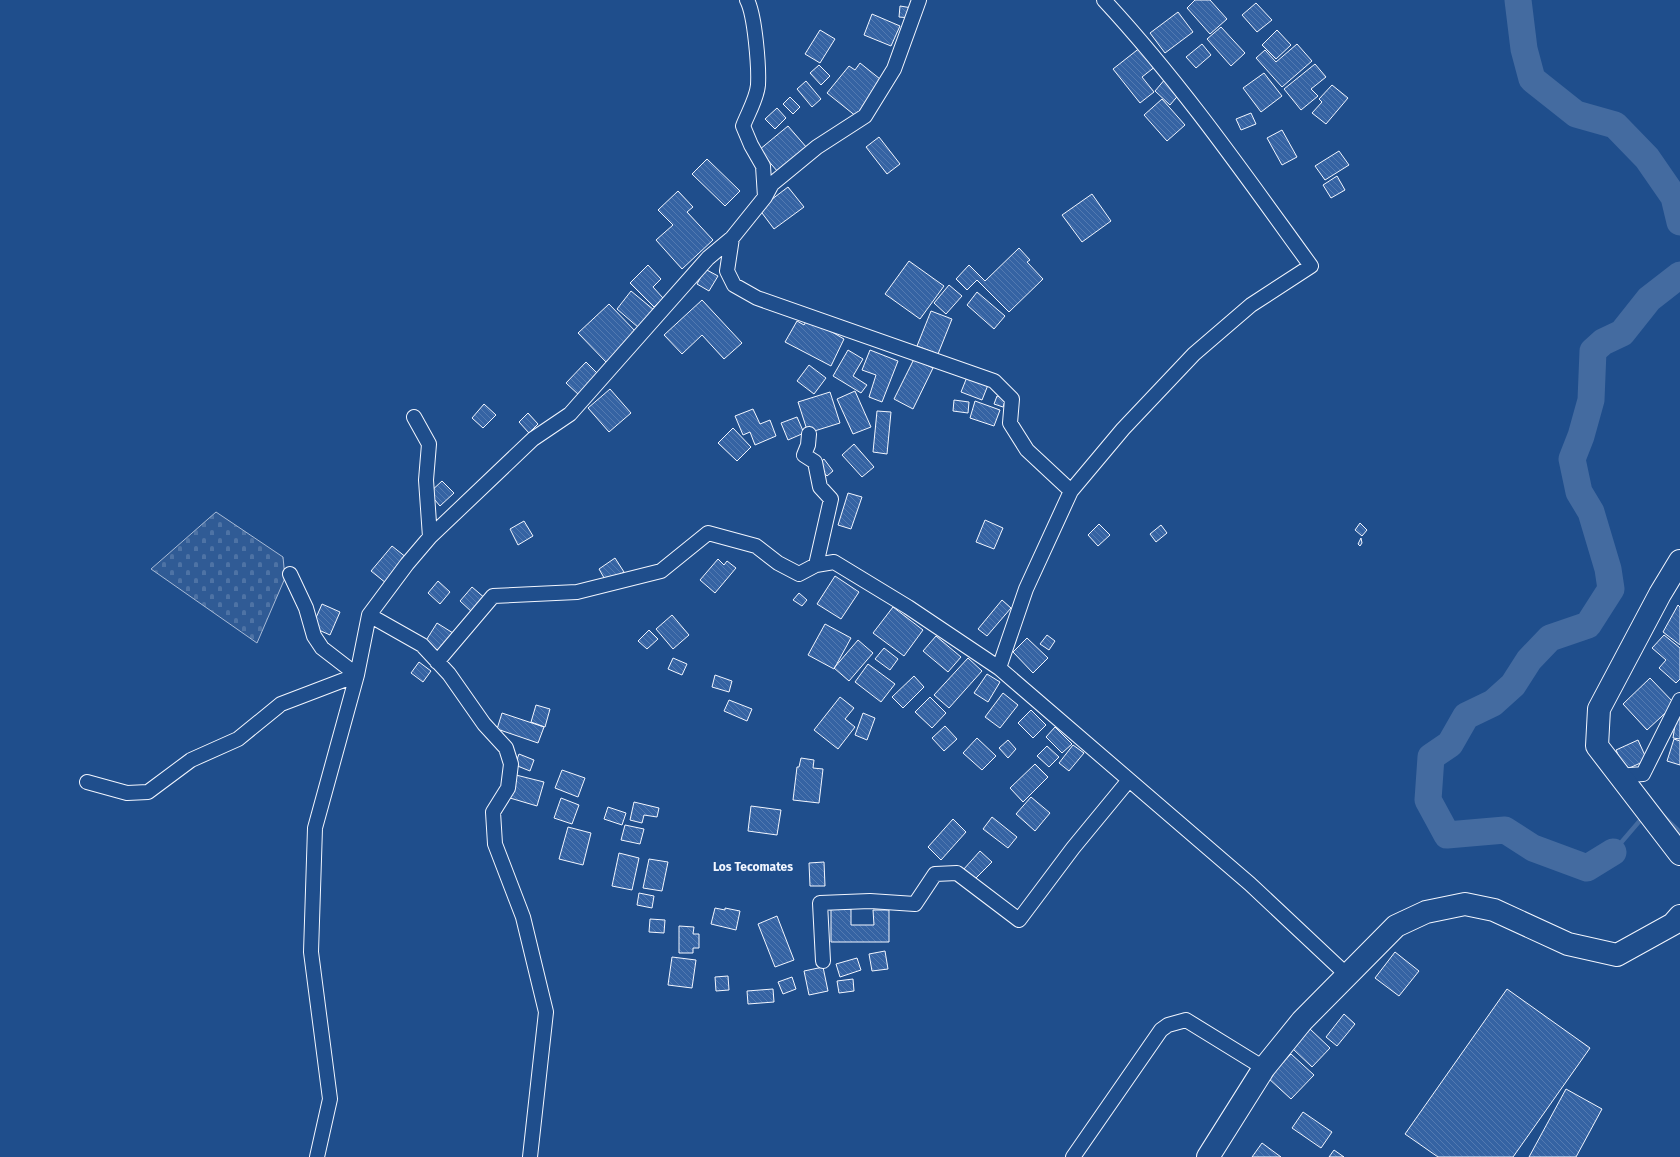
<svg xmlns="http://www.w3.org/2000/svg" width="1680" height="1157" viewBox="0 0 1680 1157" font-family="'Fira Sans',sans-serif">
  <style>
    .cemetery { fill: url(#cemetery-stones); stroke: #a8bbd7 }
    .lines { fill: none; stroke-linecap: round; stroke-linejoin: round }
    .stream { stroke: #446ba0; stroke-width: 4.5 }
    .river { stroke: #446ba0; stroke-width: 27 }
    .building { fill: url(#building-back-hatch); stroke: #f2f6ff }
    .street-casing { stroke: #f2f6ff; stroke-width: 16 }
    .primary-casing { stroke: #f2f6ff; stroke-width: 24 }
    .street { stroke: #1f4e8c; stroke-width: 14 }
    .primary { stroke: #1f4e8c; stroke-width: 22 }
    .labels { text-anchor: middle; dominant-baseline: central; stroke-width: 3; stroke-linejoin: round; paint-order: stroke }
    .quarter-label { font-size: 12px; font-weight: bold; fill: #f2f6ff; stroke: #1f4e8c }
  </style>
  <defs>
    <pattern id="cemetery-stones" width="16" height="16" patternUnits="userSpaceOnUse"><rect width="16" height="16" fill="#305b95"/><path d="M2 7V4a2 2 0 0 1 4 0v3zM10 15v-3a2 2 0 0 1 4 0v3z" fill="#4e73a5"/></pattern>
    <pattern id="building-back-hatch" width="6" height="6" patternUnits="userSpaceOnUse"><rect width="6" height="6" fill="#3563a3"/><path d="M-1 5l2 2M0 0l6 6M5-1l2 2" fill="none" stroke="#537ab1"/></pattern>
  </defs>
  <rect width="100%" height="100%" fill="#1f4e8c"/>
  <path class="cemetery" d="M 216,512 L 283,557 L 285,578 L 257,643 L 151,569 Z"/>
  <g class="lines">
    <path class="stream" d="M 1661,814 L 1680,832
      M 1613,852 L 1643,817"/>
    <path class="river" d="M 1518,0 L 1524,49 L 1532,79 L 1576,114 L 1615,125 L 1647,158 L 1674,197 L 1680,222
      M 1613,852 L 1587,868 L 1533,848 L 1505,830 L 1447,835 L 1428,800 L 1431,757 L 1450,744 L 1466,716 L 1493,703 L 1513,685 L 1529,660 L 1550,638 L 1588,625 L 1611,589 L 1608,569 L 1591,512 L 1579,492 L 1572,459 L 1581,436 L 1591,400 L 1593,351 L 1603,342 L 1622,333 L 1649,299 L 1680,275"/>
  </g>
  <path class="building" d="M 1195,0 L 1210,0 L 1227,19 L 1210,34 L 1187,8 Z
    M 1256,3 L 1272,20 L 1257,32 L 1242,15 Z
    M 900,6 L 912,8 L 911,18 L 899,17 Z
    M 1178,12 L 1193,32 L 1165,53 L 1150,33 Z
    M 872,14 L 900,26 L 891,46 L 864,35 Z
    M 1221,27 L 1245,53 L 1231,66 L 1207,39 Z
    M 820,30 L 835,39 L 820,63 L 805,54 Z
    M 1277,30 L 1291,45 L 1276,59 L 1262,45 Z
    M 1202,44 L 1211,55 L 1196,68 L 1186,57 Z
    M 1297,44 L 1312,61 L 1282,87 L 1256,58 L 1265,50 L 1276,62 Z
    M 1141,47 L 1156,66 L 1142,77 L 1154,92 L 1140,103 L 1113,69 Z
    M 860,63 L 885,83 L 857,117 L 827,93 L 849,66 L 855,70 Z
    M 1315,64 L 1326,77 L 1311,89 L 1318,96 L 1301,110 L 1284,89 Z
    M 819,65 L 830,76 L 821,85 L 810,73 Z
    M 1264,73 L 1282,96 L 1261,112 L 1243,88 Z
    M 1166,78 L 1181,92 L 1170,105 L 1155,91 Z
    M 806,81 L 821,99 L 812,107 L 797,89 Z
    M 1332,85 L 1348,98 L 1326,124 L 1312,113 L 1322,102 L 1319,99 Z
    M 790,97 L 800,107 L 793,114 L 783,104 Z
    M 1162,99 L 1185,125 L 1167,141 L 1144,115 Z
    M 777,108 L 786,118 L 775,129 L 765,119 Z
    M 1251,113 L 1256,124 L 1241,130 L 1236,119 Z
    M 788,126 L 807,148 L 778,172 L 759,150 Z
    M 1282,130 L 1297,157 L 1282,165 L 1267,138 Z
    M 879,137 L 900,164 L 887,174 L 866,147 Z
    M 1339,151 L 1349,165 L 1325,180 L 1315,166 Z
    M 707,159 L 740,191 L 725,206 L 692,174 Z
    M 1337,176 L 1345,190 L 1331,198 L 1323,185 Z
    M 788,187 L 804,207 L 774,229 L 759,209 Z
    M 678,191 L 693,207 L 687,212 L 713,240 L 682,269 L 656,240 L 673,225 L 658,210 Z
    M 1092,194 L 1111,221 L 1082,242 L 1062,215 Z
    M 1019,248 L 1030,260 L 1027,262 L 1043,279 L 1009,312 L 977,280 L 967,290 L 956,279 L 969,265 L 985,281 Z
    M 909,261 L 944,286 L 920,319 L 885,294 Z
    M 648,265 L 661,279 L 653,287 L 663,298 L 654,307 L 630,283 Z
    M 705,269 L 718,276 L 709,291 L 697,284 Z
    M 949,285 L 962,296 L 946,314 L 934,303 Z
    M 631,291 L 654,310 L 639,328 L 617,309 Z
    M 977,292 L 1005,316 L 994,329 L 967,305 Z
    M 702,300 L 742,343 L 724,359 L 702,335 L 682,354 L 664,335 Z
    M 609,304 L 637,333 L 606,362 L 578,333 Z
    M 931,311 L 952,319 L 938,354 L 917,346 Z
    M 808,318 L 844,339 L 831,366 L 785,342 L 797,321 L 804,325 Z
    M 848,350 L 863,359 L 853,376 L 867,385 L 861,393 L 833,376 Z
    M 870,350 L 898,361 L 882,402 L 869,397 L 876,375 L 862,370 Z
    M 914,359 L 933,368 L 913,409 L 894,399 Z
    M 586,362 L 600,376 L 580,396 L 566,383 Z
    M 809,365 L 826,378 L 814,394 L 797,381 Z
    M 967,377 L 988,385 L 982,400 L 961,392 Z
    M 610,389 L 631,413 L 609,432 L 588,408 Z
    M 855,391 L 871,427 L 853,434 L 837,399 Z
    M 830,392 L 840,423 L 808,433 L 798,402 Z
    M 997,396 L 1006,399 L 1003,407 L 994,404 Z
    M 954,400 L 969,402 L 968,413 L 953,411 Z
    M 975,401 L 1000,410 L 994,426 L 970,418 Z
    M 484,404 L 496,415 L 483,428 L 472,418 Z
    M 753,409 L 760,424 L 770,420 L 776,436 L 755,445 L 750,432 L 743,435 L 735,416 Z
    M 877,411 L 891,412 L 887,454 L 873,452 Z
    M 528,413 L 538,424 L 529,433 L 519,422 Z
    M 797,417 L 804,433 L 788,440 L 781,423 Z
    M 733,428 L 751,447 L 737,461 L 718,443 Z
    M 854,444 L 874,467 L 862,477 L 842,455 Z
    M 824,459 L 833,471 L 827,476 L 817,465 Z
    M 442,481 L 454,493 L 440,506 L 429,493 Z
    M 848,493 L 862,497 L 851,529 L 838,525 Z
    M 985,520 L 1003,528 L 994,549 L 976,542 Z
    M 524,521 L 533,536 L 518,545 L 510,529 Z
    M 1360,523 L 1367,530 L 1362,536 L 1355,530 Z
    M 1099,524 L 1110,535 L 1098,546 L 1088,535 Z
    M 1161,525 L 1167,533 L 1156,542 L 1150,534 Z
    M 1361,538 L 1362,543 L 1360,546 L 1358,544 Z
    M 392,546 L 407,558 L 386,583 L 371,571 Z
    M 615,558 L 624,572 L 607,583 L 599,569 Z
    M 718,559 L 724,565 L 727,561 L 736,568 L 715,593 L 700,580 Z
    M 835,576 L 859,592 L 841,619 L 817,604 Z
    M 438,581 L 450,592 L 440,604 L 428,593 Z
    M 472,587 L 486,599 L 473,613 L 460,601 Z
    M 799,593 L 807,600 L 802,606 L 793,600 Z
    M 1002,600 L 1011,608 L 987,636 L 978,629 Z
    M 322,604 L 340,612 L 330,635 L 312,627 Z
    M 1678,605 L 1680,607 L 1680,645 L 1663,632 Z
    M 893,607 L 923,630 L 904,656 L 873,633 Z
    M 672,615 L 689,635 L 673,649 L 656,629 Z
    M 437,623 L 453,633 L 441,653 L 425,642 Z
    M 825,624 L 851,638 L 834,669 L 808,655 Z
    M 649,630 L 658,639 L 647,649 L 638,641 Z
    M 1047,635 L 1055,641 L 1049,650 L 1040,644 Z
    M 1664,635 L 1680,648 L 1680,679 L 1676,683 L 1659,668 L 1666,660 L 1652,648 Z
    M 936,636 L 961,657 L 948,672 L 923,651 Z
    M 1027,638 L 1048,658 L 1033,673 L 1013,652 Z
    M 858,640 L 873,653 L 849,681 L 834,668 Z
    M 884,648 L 898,659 L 890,670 L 875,659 Z
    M 673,658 L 687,664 L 682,675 L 668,669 Z
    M 968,658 L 982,671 L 949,708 L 934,695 Z
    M 419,662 L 431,671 L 423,682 L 411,673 Z
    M 868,664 L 895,684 L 881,702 L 855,682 Z
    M 987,674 L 1000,682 L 988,702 L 974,693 Z
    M 715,675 L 732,681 L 729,692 L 712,687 Z
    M 914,676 L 924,687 L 903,708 L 892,697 Z
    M 1650,678 L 1675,704 L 1647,730 L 1623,704 Z
    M 1003,693 L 1018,705 L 1000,728 L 985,717 Z
    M 840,697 L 854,708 L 845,719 L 855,727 L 838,749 L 814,730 Z
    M 930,697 L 946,713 L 932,728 L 915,712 Z
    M 729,700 L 752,709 L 747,721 L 724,711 Z
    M 536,705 L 550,709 L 545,727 L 531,722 Z
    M 1678,705 L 1680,706 L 1680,739 L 1673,738 Z
    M 1031,710 L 1046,725 L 1033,738 L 1018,723 Z
    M 502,713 L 544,727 L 538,743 L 497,729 Z
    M 863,713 L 875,718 L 867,740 L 855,735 Z
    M 945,726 L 957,739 L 944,751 L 932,738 Z
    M 1055,727 L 1072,744 L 1062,753 L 1046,737 Z
    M 977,738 L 996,756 L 982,770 L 963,753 Z
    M 1674,739 L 1680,741 L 1680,765 L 1667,761 Z
    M 1008,740 L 1016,749 L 1008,758 L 999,748 Z
    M 1638,740 L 1647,760 L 1625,770 L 1616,750 Z
    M 1073,745 L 1084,753 L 1069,771 L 1059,763 Z
    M 1047,746 L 1059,757 L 1049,767 L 1037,756 Z
    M 519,754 L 534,760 L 530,771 L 515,765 Z
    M 801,758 L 814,760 L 813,768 L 823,769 L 819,803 L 793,800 L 797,767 L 799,767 Z
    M 1035,764 L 1048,777 L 1023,802 L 1010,788 Z
    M 562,770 L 585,778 L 578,797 L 555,788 Z
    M 516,775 L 544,782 L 537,806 L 510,798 Z
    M 1031,797 L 1050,813 L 1035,831 L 1016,814 Z
    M 561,798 L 579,805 L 572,824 L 554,818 Z
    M 634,802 L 659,808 L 657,817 L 644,815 L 642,823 L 630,820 Z
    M 751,806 L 781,810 L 777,835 L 748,831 Z
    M 608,807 L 626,813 L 622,825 L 604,819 Z
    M 992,817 L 1017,837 L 1008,848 L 983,829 Z
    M 953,819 L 966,832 L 941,860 L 928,847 Z
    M 625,825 L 644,829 L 640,844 L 621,840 Z
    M 568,827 L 591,833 L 583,865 L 559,859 Z
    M 980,851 L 992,862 L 974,880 L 963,870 Z
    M 619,853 L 639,858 L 632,890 L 612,886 Z
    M 649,859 L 668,862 L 662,891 L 643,888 Z
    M 824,862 L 825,886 L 810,886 L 809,863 Z
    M 639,893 L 654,896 L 652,908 L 637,905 Z
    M 715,908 L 725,910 L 725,908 L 740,911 L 736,930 L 711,924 Z
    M 831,909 L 851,909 L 851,925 L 874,925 L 873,910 L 889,910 L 889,942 L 831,942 Z
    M 777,916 L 794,960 L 775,967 L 758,924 Z
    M 650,919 L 665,920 L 664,933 L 649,932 Z
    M 679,926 L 694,927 L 693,934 L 699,934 L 699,948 L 693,948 L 693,953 L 679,953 Z
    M 885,951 L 888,969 L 872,971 L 869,954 Z
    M 1395,952 L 1419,971 L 1399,996 L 1375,978 Z
    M 672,957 L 696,960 L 692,988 L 668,985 Z
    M 857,958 L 861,970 L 840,977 L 836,964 Z
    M 823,967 L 828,991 L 809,995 L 804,971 Z
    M 728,976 L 729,990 L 716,991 L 715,977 Z
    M 792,977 L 796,989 L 783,994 L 778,982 Z
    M 853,979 L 854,991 L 839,993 L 837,981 Z
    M 773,989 L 774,1002 L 748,1004 L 747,991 Z
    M 1507,989 L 1590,1048 L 1513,1157 L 1438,1157 L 1405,1134 Z
    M 1344,1014 L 1355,1024 L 1337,1046 L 1326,1037 Z
    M 1310,1029 L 1330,1048 L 1312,1067 L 1293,1049 Z
    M 1291,1054 L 1314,1075 L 1291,1099 L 1268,1078 Z
    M 1566,1089 L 1602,1109 L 1576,1157 L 1529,1157 Z
    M 1303,1112 L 1332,1132 L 1321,1148 L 1292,1128 Z
    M 1262,1143 L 1281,1157 L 1252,1157 Z
    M 1334,1150 L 1344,1157 L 1329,1157 Z"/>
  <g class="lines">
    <g class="street-casing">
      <path id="street" d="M 747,0 C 755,15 759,67 758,85 C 757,98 748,113 743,126 L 751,145 L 763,166 L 765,197
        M 732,238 L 727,271 L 734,285 L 757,298 L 994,381 L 1012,399 L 1010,423 L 1027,450 L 1071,491
        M 414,417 L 429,444 L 426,480 L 430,537
        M 809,434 L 808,445 L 804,455 L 815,462 L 820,487 L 831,499 L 816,565
        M 290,574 L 306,608 L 314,636 L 322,648 L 357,675
        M 369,615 L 422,645 L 449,674 L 484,724 L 506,748 L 511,764 L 508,788 L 493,812 L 495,844 L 523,917 L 546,1012 L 530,1157
        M 437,662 L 493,596 L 577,592 L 661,571 L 708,533 L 756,546 L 778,563 L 799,574 L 816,565 L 834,562 L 908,607 L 999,668 L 1250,884 L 1347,975
        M 999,668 L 1026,589 L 1071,491 L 1123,429 L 1194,354 L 1251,305 L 1311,266 C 1245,175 1181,83 1104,0
        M 1618,776 L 1643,774 L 1680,700
        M 87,782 L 127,793 L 148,792 L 191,760 L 238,739 L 281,704 L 357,675
        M 823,961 L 820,903 L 870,901 L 915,904 L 935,874 L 957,873 L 1019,920 L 1073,848 L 1129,780
        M 317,1157 L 330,1099 L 311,952 L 315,828 L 357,675 L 369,615 L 407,564 L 430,537 L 533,439 L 570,414 L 708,258 L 732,238 L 765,197 L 772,184 L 817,147 L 865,116 L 894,69 L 919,0
        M 1073,1157 L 1161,1030 L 1168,1025 L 1186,1020 L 1264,1068"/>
    </g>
    <g class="primary-casing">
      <path id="primary" d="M 1680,561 L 1660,594 L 1599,709 L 1597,746 L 1680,854
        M 1208,1157 L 1264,1068 L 1302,1021 L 1396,926 L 1426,912 L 1465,904 L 1494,910 L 1568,944 L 1617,955 L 1673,924 L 1680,916"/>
    </g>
    <use href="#street" class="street"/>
    <use href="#primary" class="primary"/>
  </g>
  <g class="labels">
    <g class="quarter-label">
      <text x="753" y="867">Los Tecomates</text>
    </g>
  </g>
</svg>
